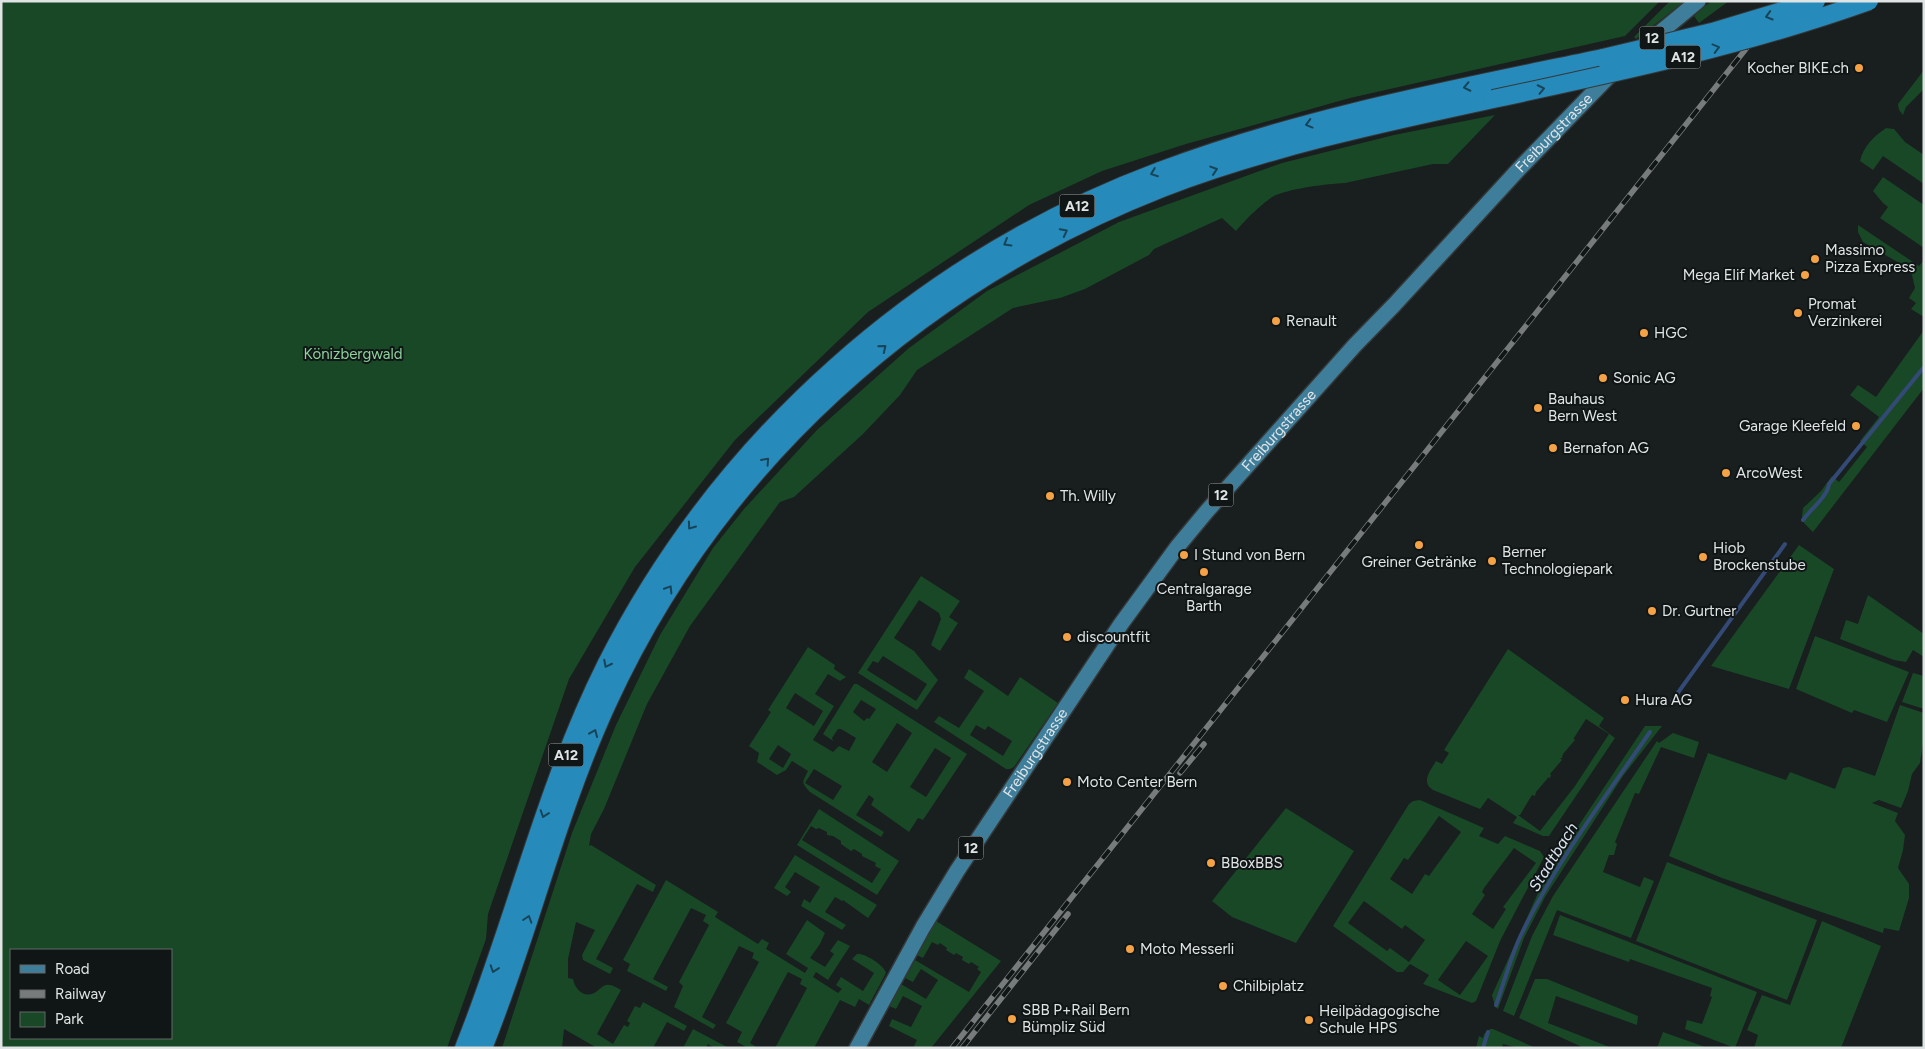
<svg xmlns="http://www.w3.org/2000/svg" width="1925" height="1049" viewBox="0 0 1925 1049" font-family="Figtree,sans-serif">
  <style>
    .green { fill: #184826; fill-rule: evenodd }
    .lines { fill: none; stroke-linecap: round; stroke-linejoin: round }
    .stream { stroke: #344a76; stroke-width: 4 }
    .major-casing { stroke: #353839; stroke-width: 18 }
    .highway-casing { stroke: #353839; stroke-width: 20 }
    .major { stroke: #3f7e9b; stroke-width: 15 }
    .highway { stroke: #268abb; stroke-width: 18 }
    .rail-casing { stroke: #777b7c; stroke-width: 5.5 }
    .rail { stroke: #101515; stroke-width: 4; stroke-dasharray: 11; stroke-linecap: butt }
    .highway-bridge-casing { stroke: #353839; stroke-width: 20; stroke-linecap: butt }
    .highway-bridge { stroke: #268abb; stroke-width: 18 }
    .oneway { stroke: #194457 }
    .poi-dot { fill: #f5a246; stroke: #101515; stroke-width: 2 }
    .labels { text-anchor: middle; dominant-baseline: central; stroke-width: 4; stroke-linejoin: round; paint-order: stroke }
    .shield { fill: #101515; stroke: #a2a6a7; stroke-width: 1 }
    .shield-label { font-size: 14px; font-weight: bold; fill: #e1e4e5 }
    .poi-label { font-size: 15px; fill: #e1e4e5; stroke: #101515; text-anchor: start }
    .street-label { font-size: 15px; fill: #e1e4e5; stroke: #101515 }
    .park-label { font-size: 15px; fill: #8bd49b; stroke: #101515 }
    .water-label { font-size: 16px; font-style: italic; fill: #dde5f3; stroke: #101515 }
  </style>
  <rect width="100%" height="100%" fill="#191e1f"/>
  <path class="green" d="M 1,1 L 1660,1 L 1625,36 L 1350,98 L 1186,144 L 1102,171 L 1029,205 L 868,312 L 735,440 L 635,567 L 569,679 L 488,914 L 486,939 L 447,1048 L 1,1048 ZM 11,950 L 171,950 L 171,1038 L 11,1038 Z
    M 1670,1 L 1685,1 L 1636,39 L 1634,37 Z
    M 1711,1 L 1729,1 L 1699,23 L 1694,16 Z
    M 1924,70 L 1924,89 L 1906,107 L 1903,115 L 1899,110 L 1898,104 Z
    M 1495,115 L 1448,164 L 1433,164 L 1345,183 C 1326,184 1294,188 1276,195 C 1266,199 1243,222 1236,231 L 1222,218 L 1154,249 L 1149,255 L 1085,289 L 1060,298 L 1013,308 L 917,370 L 900,395 L 863,434 L 794,497 L 780,502 L 690,626 L 647,704 L 604,809 L 591,834 L 589,846 L 591,845 L 656,885 L 653,892 L 637,884 L 596,959 L 613,968 L 610,974 L 583,960 L 582,955 L 595,930 L 576,922 L 568,959 L 568,978 L 573,979 C 575,990 585,999 596,992 C 600,989 602,986 606,985 C 612,984 617,988 621,990 L 597,1034 L 613,1044 L 624,1025 L 628,1027 L 630,1023 L 627,1021 L 635,1006 L 640,1008 L 643,1002 L 687,1026 L 684,1031 L 667,1022 L 653,1048 L 597,1048 L 564,1029 L 562,1048 L 502,1048 L 572,833 L 616,725 L 660,635 L 713,548 L 744,509 L 817,430 L 909,348 L 987,291 L 1119,222 L 1282,163 L 1394,135 Z
    M 1886,128 L 1894,129 L 1905,142 L 1924,155 L 1924,184 L 1883,156 L 1873,170 L 1860,161 C 1863,147 1874,136 1886,128 Z
    M 1883,177 L 1924,205 L 1924,248 L 1880,218 L 1888,207 L 1883,203 L 1873,191 Z
    M 1858,225 L 1919,266 L 1924,260 L 1924,317 L 1911,309 L 1916,303 L 1909,298 L 1915,288 L 1912,275 L 1906,267 L 1863,242 L 1858,232 Z
    M 1924,330 L 1924,388 L 1813,532 L 1804,523 L 1802,516 L 1803,508 L 1821,491 L 1832,476 L 1839,482 L 1867,447 L 1860,441 L 1879,417 L 1850,395 L 1858,385 L 1876,397 Z
    M 1799,545 L 1834,569 L 1789,689 L 1711,666 Z
    M 921,576 L 960,601 L 949,617 L 958,623 L 940,651 L 931,645 L 941,619 L 939,613 L 919,600 L 894,638 L 914,651 L 938,680 L 917,710 L 858,673 ZM 883,656 L 927,684 L 916,701 L 867,670 L 873,661 L 878,663 Z
    M 1868,595 L 1924,634 L 1924,657 L 1913,650 L 1906,662 L 1894,660 L 1840,639 L 1846,620 L 1858,624 Z
    M 1815,636 L 1909,672 L 1887,722 L 1854,710 L 1852,713 L 1796,689 Z
    M 808,647 L 835,665 L 834,669 L 846,677 L 840,681 L 828,674 L 815,694 L 834,706 L 813,740 L 833,752 L 839,746 L 849,751 L 856,738 L 841,729 L 838,729 L 832,738 L 833,741 L 823,734 L 854,684 L 857,684 L 967,754 L 923,820 L 918,818 L 909,832 L 871,805 L 874,799 L 869,795 L 856,815 L 884,832 L 881,837 L 810,792 C 801,782 802,783 808,771 L 792,761 L 786,770 L 777,775 L 757,762 L 759,753 L 749,746 L 771,712 L 768,710 ZM 795,693 L 823,711 L 814,726 L 786,708 ZM 861,700 L 876,709 L 869,719 L 867,718 L 864,721 L 853,712 ZM 897,723 L 912,733 L 887,772 L 872,762 ZM 778,745 L 791,754 L 783,768 L 769,759 ZM 935,748 L 951,758 L 926,797 L 910,787 ZM 814,769 L 842,786 L 833,800 L 805,783 Z
    M 1508,649 L 1604,718 L 1599,726 L 1615,738 L 1549,836 L 1543,836 L 1513,823 L 1517,817 L 1488,798 L 1480,809 L 1433,790 C 1420,782 1431,770 1436,761 L 1442,764 L 1449,753 L 1444,750 ZM 1586,719 L 1609,734 L 1575,786 L 1540,831 L 1518,815 L 1520,815 L 1532,795 L 1535,796 L 1536,792 L 1548,778 L 1547,777 L 1550,778 L 1551,775 L 1550,774 L 1562,760 L 1560,758 L 1562,758 L 1563,754 L 1575,740 L 1573,738 L 1574,738 Z
    M 969,669 L 1008,696 L 1020,677 L 1058,703 L 1014,767 L 1010,769 L 1006,769 L 934,722 L 939,716 L 959,728 L 984,691 L 964,678 ZM 976,725 L 985,730 L 989,725 L 988,726 L 1012,741 L 1003,756 L 970,735 Z
    M 1913,673 L 1924,676 L 1924,709 L 1902,702 Z
    M 1900,705 L 1924,713 L 1924,738 L 1920,763 L 1912,774 L 1908,791 L 1901,808 L 1879,800 L 1872,803 L 1898,813 L 1895,821 L 1905,835 L 1903,850 L 1898,868 L 1909,884 L 1909,898 L 1899,931 L 1884,928 L 1883,933 L 1722,878 L 1669,856 L 1708,753 L 1786,780 L 1790,772 L 1835,789 L 1843,768 L 1849,767 L 1875,776 Z
    M 1645,726 L 1662,726 L 1623,776 L 1545,897 L 1524,938 L 1498,1009 L 1495,1007 L 1492,995 L 1552,862 L 1573,834 Z
    M 1673,733 L 1699,742 L 1694,758 L 1661,747 L 1639,794 L 1635,793 L 1615,842 L 1617,844 L 1614,855 L 1609,855 L 1603,872 L 1640,887 L 1644,877 L 1654,881 L 1631,938 L 1557,910 L 1514,1016 L 1503,1011 L 1532,936 L 1553,896 L 1657,741 L 1659,743 Z
    M 1420,800 L 1484,828 L 1479,836 L 1498,844 L 1505,836 L 1540,851 L 1544,857 L 1500,941 L 1476,1001 L 1472,1003 L 1423,984 L 1429,975 L 1410,964 L 1403,972 L 1397,972 L 1333,926 L 1409,804 L 1413,801 ZM 1439,816 L 1461,832 L 1429,876 L 1425,874 L 1412,894 L 1390,879 L 1404,858 L 1408,860 ZM 1514,848 L 1536,863 L 1503,907 L 1506,909 L 1493,929 L 1472,914 L 1485,895 L 1482,892 L 1484,888 ZM 1364,901 L 1402,929 L 1405,925 L 1425,940 L 1409,962 L 1390,948 L 1387,951 L 1348,923 ZM 1466,941 L 1488,956 L 1460,995 L 1438,980 Z
    M 1286,808 L 1354,851 L 1296,943 L 1232,917 L 1212,901 Z
    M 819,809 L 899,861 L 877,895 L 797,845 ZM 811,826 L 816,829 L 819,828 L 827,832 L 827,835 L 833,836 L 841,841 L 841,844 L 851,851 L 854,849 L 862,854 L 862,856 L 876,863 L 875,866 L 881,869 L 872,883 L 802,840 Z
    M 795,855 L 877,905 L 868,918 L 843,900 L 842,901 L 835,897 L 825,912 L 846,925 L 842,930 L 801,906 L 804,899 L 810,903 L 820,887 L 795,872 L 785,887 L 791,892 L 787,896 L 774,888 Z
    M 1667,862 L 1817,920 L 1787,1000 L 1636,941 Z
    M 666,880 L 718,912 L 715,917 L 758,944 L 762,939 L 769,943 L 766,949 L 805,973 L 808,968 L 786,954 L 807,920 L 825,933 L 820,944 L 810,958 L 825,967 L 834,954 L 830,951 L 838,940 L 850,946 L 828,980 L 816,972 L 813,977 L 838,993 L 842,989 L 836,985 L 841,977 L 863,991 L 874,973 L 852,959 L 857,954 C 865,953 882,964 886,972 L 885,975 L 869,1005 L 859,999 L 855,1007 L 840,1000 L 814,1048 L 775,1048 L 807,988 L 800,984 L 802,979 L 788,972 L 750,1043 L 758,1048 L 748,1048 L 737,1042 L 742,1032 L 726,1023 L 759,962 L 752,958 L 754,953 L 739,946 L 702,1017 L 716,1025 L 713,1029 L 674,1007 L 683,986 L 679,982 L 709,925 L 703,921 L 706,915 L 691,908 L 653,979 L 668,987 L 666,991 L 627,971 L 630,964 L 623,960 Z
    M 1560,915 L 1757,992 L 1735,1048 L 1685,1029 L 1687,1020 L 1702,1024 L 1712,997 L 1710,996 L 1712,988 L 1630,959 L 1629,962 L 1553,935 Z
    M 936,921 L 1001,961 L 931,1048 L 913,1048 L 917,1040 L 889,1026 L 892,1019 L 911,1027 L 922,1006 L 903,996 L 896,1009 L 889,1006 L 901,984 L 926,999 L 938,980 L 921,969 L 913,982 L 905,978 L 915,960 L 969,992 L 981,972 L 977,969 L 979,967 L 971,962 L 969,964 L 962,960 L 963,957 L 956,953 L 954,955 L 946,950 L 947,948 L 940,943 L 938,945 L 932,942 L 923,958 L 917,955 Z
    M 1822,921 L 1881,946 L 1841,1048 L 1754,1048 L 1758,1035 L 1747,1030 L 1762,995 L 1790,1005 Z
    M 1535,979 L 1547,979 L 1638,1016 L 1637,1025 L 1556,996 L 1548,1023 L 1612,1048 L 1584,1048 L 1519,1018 Z
    M 693,1029 L 727,1047 L 727,1048 L 714,1048 L 708,1044 L 706,1048 L 683,1048 Z
    M 1490,1029 L 1493,1029 L 1536,1048 L 1518,1048 L 1503,1044 L 1502,1048 L 1476,1048 L 1479,1036 L 1483,1038 L 1484,1034 Z
    M 1663,1032 L 1708,1048 L 1657,1048 Z"/>
  <g class="lines">
    <path class="stream" d="M 1803,520 C 1810,510 1828,496 1829,484 L 1924,367
      M 1672,701 L 1785,544
      M 1496,1005 C 1504,983 1510,959 1520,937 C 1554,865 1605,797 1650,732
      M 1483,1048 L 1488,1032"/>
    <g class="major-casing">
      <g id="major">
        <path d="M 1639,50 L 1698,1"/>
        <path id="s1" d="M 857,1048 L 923,927 L 957,871 L 1121,624 L 1178,546 L 1207,511 L 1355,345 L 1394,305 L 1518,170 L 1614,71"/>
      </g>
    </g>
    <g class="highway-casing">
      <path id="highway" d="M 464,1048 C 515,921 545,787 606,665 C 721,437 922,260 1160,171 C 1303,117 1455,89 1603,58
        M 483,1048 C 529,935 556,815 607,704 C 717,464 918,284 1162,188 C 1269,147 1382,123 1493,99"/>
    </g>
    <use href="#major" class="major"/>
    <use href="#highway" class="highway"/>
    <g class="rail-casing">
      <path id="rail" d="M 1180,773 L 1204,744
        M 952,1048 L 1784,1
        M 962,1048 L 1068,914"/>
    </g>
    <use href="#rail" class="rail"/>
    <g class="highway-bridge-casing">
      <path id="highway-bridge" d="M 1603,58 L 1712,32 L 1816,1
        M 1493,99 C 1620,72 1746,45 1869,1"/>
    </g>
    <use href="#highway-bridge" class="highway-bridge"/>
  </g>
  <defs><path id="oneway-chevron" d="M-2-3.5L2.5 0L-2 3.5" fill="none" stroke-width="1.6" stroke-linecap="round" stroke-linejoin="round" transform="scale(1.25)"/></defs>
  <g class="oneway">
    <use href="#oneway-chevron" transform="translate(1769 16) rotate(164)"/>
    <use href="#oneway-chevron" transform="translate(1716 48) rotate(-15)"/>
    <use href="#oneway-chevron" transform="translate(1467 87) rotate(168)"/>
    <use href="#oneway-chevron" transform="translate(1541 89) rotate(-12)"/>
    <use href="#oneway-chevron" transform="translate(1309 124) rotate(165)"/>
    <use href="#oneway-chevron" transform="translate(1214 170) rotate(-18)"/>
    <use href="#oneway-chevron" transform="translate(1154 173) rotate(159)"/>
    <use href="#oneway-chevron" transform="translate(1064 232) rotate(-27)"/>
    <use href="#oneway-chevron" transform="translate(1007 243) rotate(150)"/>
    <use href="#oneway-chevron" transform="translate(883 348) rotate(-39)"/>
    <use href="#oneway-chevron" transform="translate(766 461) rotate(-48)"/>
    <use href="#oneway-chevron" transform="translate(691 526) rotate(126)"/>
    <use href="#oneway-chevron" transform="translate(669 589) rotate(-58)"/>
    <use href="#oneway-chevron" transform="translate(607 664) rotate(117)"/>
    <use href="#oneway-chevron" transform="translate(594 733) rotate(-67)"/>
    <use href="#oneway-chevron" transform="translate(544 814) rotate(109)"/>
    <use href="#oneway-chevron" transform="translate(528 919) rotate(-72)"/>
    <use href="#oneway-chevron" transform="translate(494 969) rotate(109)"/>
  </g>
  <g class="poi-dot">
    <circle cx="1859" cy="68" r="5"/>
    <circle cx="1815" cy="259" r="5"/>
    <circle cx="1805" cy="275" r="5"/>
    <circle cx="1798" cy="313" r="5"/>
    <circle cx="1276" cy="321" r="5"/>
    <circle cx="1644" cy="333" r="5"/>
    <circle cx="1603" cy="378" r="5"/>
    <circle cx="1538" cy="408" r="5"/>
    <circle cx="1856" cy="426" r="5"/>
    <circle cx="1553" cy="448" r="5"/>
    <circle cx="1726" cy="473" r="5"/>
    <circle cx="1050" cy="496" r="5"/>
    <circle cx="1419" cy="545" r="5"/>
    <circle cx="1184" cy="555" r="5"/>
    <circle cx="1703" cy="557" r="5"/>
    <circle cx="1492" cy="561" r="5"/>
    <circle cx="1204" cy="572" r="5"/>
    <circle cx="1652" cy="611" r="5"/>
    <circle cx="1067" cy="637" r="5"/>
    <circle cx="1625" cy="700" r="5"/>
    <circle cx="1067" cy="782" r="5"/>
    <circle cx="1211" cy="863" r="5"/>
    <circle cx="1130" cy="949" r="5"/>
    <circle cx="1223" cy="986" r="5"/>
    <circle cx="1012" cy="1019" r="5"/>
    <circle cx="1309" cy="1020" r="5"/>
  </g>
  <g class="labels">
    <g class="shield">
      <rect x="1639.5" y="26.5" width="25" height="23" rx="4"/>
      <rect x="1665.5" y="45.5" width="35" height="23" rx="4"/>
      <rect x="1059.5" y="194.5" width="35" height="23" rx="4"/>
      <rect x="1208.5" y="483.5" width="25" height="23" rx="4"/>
      <rect x="548.5" y="743.5" width="35" height="23" rx="4"/>
      <rect x="958.5" y="836.5" width="25" height="23" rx="4"/>
    </g>
    <g class="shield-label">
      <text x="1652" y="38">12</text>
      <text x="1683" y="57">A12</text>
      <text x="1077" y="206">A12</text>
      <text x="1221" y="495">12</text>
      <text x="566" y="755">A12</text>
      <text x="971" y="848">12</text>
    </g>
    <g class="poi-label">
      <text x="1849" y="68" text-anchor="end">Kocher BIKE.ch</text>
      <text x="1825" y="250">Massimo<tspan x="1825" dy="17">Pizza Express</tspan></text>
      <text x="1795" y="275" text-anchor="end">Mega Elif Market</text>
      <text x="1808" y="304">Promat<tspan x="1808" dy="17">Verzinkerei</tspan></text>
      <text x="1286" y="321">Renault</text>
      <text x="1654" y="333">HGC</text>
      <text x="1613" y="378">Sonic AG</text>
      <text x="1548" y="399">Bauhaus<tspan x="1548" dy="17">Bern West</tspan></text>
      <text x="1846" y="426" text-anchor="end">Garage Kleefeld</text>
      <text x="1563" y="448">Bernafon AG</text>
      <text x="1736" y="473">ArcoWest</text>
      <text x="1060" y="496">Th. Willy</text>
      <text x="1713" y="548">Hiob<tspan x="1713" dy="17">Brockenstube</tspan></text>
      <text x="1502" y="552">Berner<tspan x="1502" dy="17">Technologiepark</tspan></text>
      <text x="1194" y="555">I Stund von Bern</text>
      <text x="1419" y="562" text-anchor="middle">Greiner Getränke</text>
      <text x="1204" y="589" text-anchor="middle">Centralgarage<tspan x="1204" dy="17">Barth</tspan></text>
      <text x="1662" y="611">Dr. Gurtner</text>
      <text x="1077" y="637">discountfit</text>
      <text x="1635" y="700">Hura AG</text>
      <text x="1077" y="782">Moto Center Bern</text>
      <text x="1221" y="863">BBoxBBS</text>
      <text x="1140" y="949">Moto Messerli</text>
      <text x="1233" y="986">Chilbiplatz</text>
      <text x="1022" y="1010">SBB P+Rail Bern<tspan x="1022" dy="17">Bümpliz Süd</tspan></text>
      <text x="1319" y="1011">Heilpädagogische<tspan x="1319" dy="17">Schule HPS</tspan></text>
    </g>
    <g class="street-label">
      <text stroke="none"><textPath href="#s1" startOffset="1155">Freiburgstrasse</textPath></text>
      <text stroke="none"><textPath href="#s1" startOffset="750">Freiburgstrasse</textPath></text>
      <text stroke="none"><textPath href="#s1" startOffset="345">Freiburgstrasse</textPath></text>
    </g>
    <g class="park-label">
      <text x="353" y="354">Könizbergwald</text>
    </g>
    <g class="water-label">
      <text transform="translate(1553 857) rotate(-58)">Stadtbach</text>
    </g>
  </g>
  <rect width="1925" height="1049" fill="none" stroke="#e1e4e5" stroke-width="5"/>
  <rect x="10" y="949" width="162" height="90" fill="#101515" stroke="#646868"/>
  <rect x="20" y="965" width="25" height="8" fill="#3f7e9b" stroke="#646868"/>
  <text x="55" y="974" font-size="15" fill="#e1e4e5">Road</text>
  <rect x="20" y="990" width="25" height="8" fill="#777b7c" stroke="#646868"/>
  <text x="55" y="999" font-size="15" fill="#e1e4e5">Railway</text>
  <rect x="20" y="1012" width="25" height="15" fill="#184826" stroke="#646868"/>
  <text x="55" y="1024" font-size="15" fill="#e1e4e5">Park</text>
</svg>
